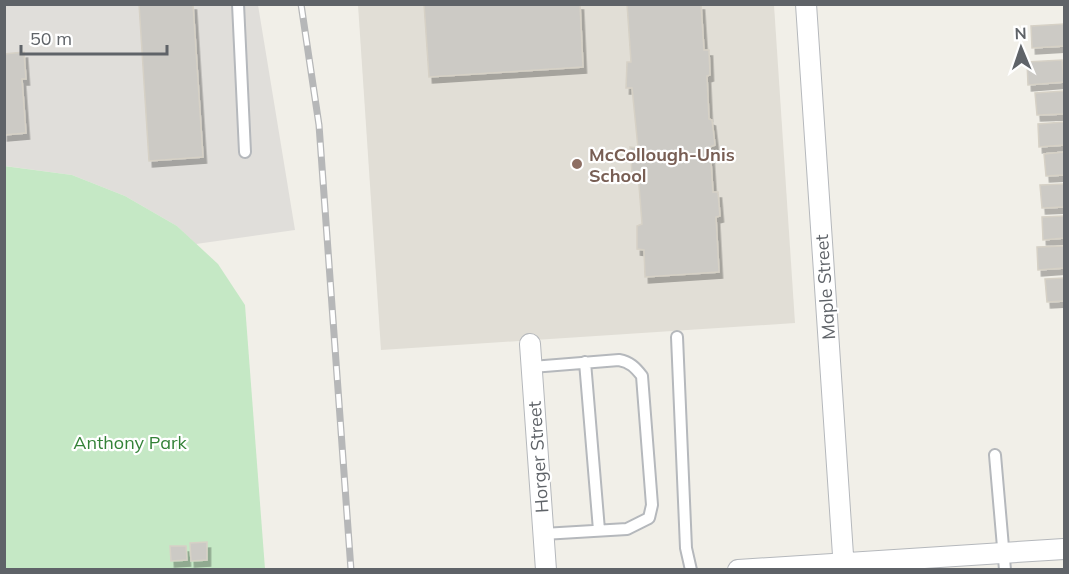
<svg xmlns="http://www.w3.org/2000/svg" width="1069" height="574" viewBox="0 0 1069 574" font-family="Mulish,sans-serif">
  <style>
    .industrial { fill: #e0deda }
    .education { fill: #e1ded6 }
    .green { fill: #c5e8c5 }
    .building { fill: #cccac5; stroke: #d6d1c6; stroke-width: 1.5; filter: url(#shadow) }
    .lines { fill: none; stroke-linecap: round; stroke-linejoin: round }
    .lane-casing { stroke: #b5b8bc; stroke-width: 14 }
    .street-casing { stroke: #b5b8bc; stroke-width: 22 }
    .lane { stroke: #fff; stroke-width: 10 }
    .street { stroke: #fff; stroke-width: 20 }
    .rail-casing { stroke: #b6b7b8; stroke-width: 7 }
    .rail { stroke: #fff; stroke-width: 4.5; stroke-dasharray: 14; stroke-linecap: butt }
    .education-dot { fill: #8d6e63; stroke: #fff; stroke-width: 2 }
    .labels { text-anchor: middle; dominant-baseline: central; stroke-width: 4.5; stroke-linejoin: round; paint-order: stroke }
    .education-label { font-size: 18px; font-weight: bold; fill: #785e54; stroke: #fff; text-anchor: start }
    .street-label { font-size: 18px; fill: #5f6368; stroke: #fff }
    .park-label { font-size: 18px; fill: #348238; stroke: #fff }
  </style>
  <defs>
    <filter id="shadow"><feDropShadow dx="3.5" dy="6" stdDeviation="0" flood-color="#0004"/></filter>
  </defs>
  <rect width="100%" height="100%" fill="#f1efe8"/>
  <path class="industrial" d="M 4,5 L 258,5 L 295,230 L 196,244 L 177,226 L 125,196 L 72,175 L 5,166 Z"/>
  <path class="education" d="M 358,5 L 774,5 L 795,323 L 381,350 Z"/>
  <path class="green" d="M 4,166 L 72,175 L 125,196 L 177,226 L 218,264 L 245,305 L 265,569 L 5,569 Z"/>
  <path class="building" d="M 139,4 L 193,4 L 203,157 L 149,161 Z
    M 424,4 L 580,4 L 583,67 L 429,77 Z
    M 627,4 L 701,4 L 704,50 L 709,50 L 710,75 L 707,76 L 709,119 L 712,120 L 715,145 L 710,147 L 713,192 L 718,192 L 720,216 L 716,217 L 719,272 L 645,277 L 644,250 L 637,249 L 637,226 L 642,224 L 638,173 L 632,173 L 630,147 L 638,148 L 632,88 L 626,88 L 627,62 L 631,62 Z
    M 1064,24 L 1064,46 L 1032,48 L 1031,26 Z
    M 24,52 L 26,79 L 22,79 L 26,133 L 4,135 L 4,54 Z
    M 1062,60 L 1064,82 L 1028,85 L 1027,62 Z
    M 1064,91 L 1064,114 L 1037,115 L 1035,93 Z
    M 1064,122 L 1064,145 L 1039,147 L 1038,124 Z
    M 1064,152 L 1064,175 L 1046,176 L 1044,154 Z
    M 1064,184 L 1064,207 L 1042,208 L 1040,185 Z
    M 1064,216 L 1064,238 L 1043,240 L 1042,217 Z
    M 1064,246 L 1064,268 L 1038,270 L 1037,247 Z
    M 1064,278 L 1064,301 L 1047,302 L 1045,279 Z
    M 207,542 L 207,560 L 191,561 L 190,543 Z
    M 170,546 L 186,546 L 187,560 L 171,561 Z"/>
  <g class="lines">
    <g class="lane-casing">
      <path id="lane" d="M 238,4 L 245,152
        M 677,337 L 686,548 L 691,570
        M 585,362 L 599,530
        M 532,367 L 619,360 C 630,362 635,367 642,376 L 652,505 L 649,518 L 627,529 L 543,534
        M 995,455 L 1005,570"/>
    </g>
    <g class="street-casing">
      <path id="street" d="M 806,4 L 844,570
        M 530,344 L 546,570
        M 738,570 L 1064,549"/>
    </g>
    <use href="#lane" class="lane"/>
    <use href="#street" class="street"/>
    <g class="rail-casing">
      <path id="rail" d="M 301,4 L 319,125 L 351,570"/>
    </g>
    <use href="#rail" class="rail"/>
  </g>
  <circle class="education-dot" cx="577" cy="164" r="6"/>
  <g class="labels">
    <g class="education-label">
      <text x="589" y="154">McCollough-Unis<tspan x="589" dy="21">School</tspan></text>
    </g>
    <g class="street-label">
      <text transform="translate(825 287) rotate(-94)">Maple Street</text>
      <text transform="translate(538 457) rotate(-94)">Horger Street</text>
    </g>
    <g class="park-label">
      <text x="130" y="442">Anthony Park</text>
    </g>
  </g>
  <rect width="1069" height="574" fill="none" stroke="#5f6368" stroke-width="12"/>
  <g transform="translate(1021 48) rotate(358)" stroke="#ffffff" stroke-width="4.5" paint-order="stroke">
  <path d="M0-4.5L10 22L0 15L-10 22Z" fill="#5f6368"/>
  <text y="-9" font-size="16" font-weight="bold" text-anchor="middle" fill="#5f6368">N</text>
  </g>
  <path d="M21 45v9h146v-9" fill="none" stroke="#5f6368" stroke-width="3"/>
  <text x="30" y="45" font-size="18" fill="#5f6368" stroke="#ffffff" stroke-width="4.5" paint-order="stroke">50 m</text>
</svg>
